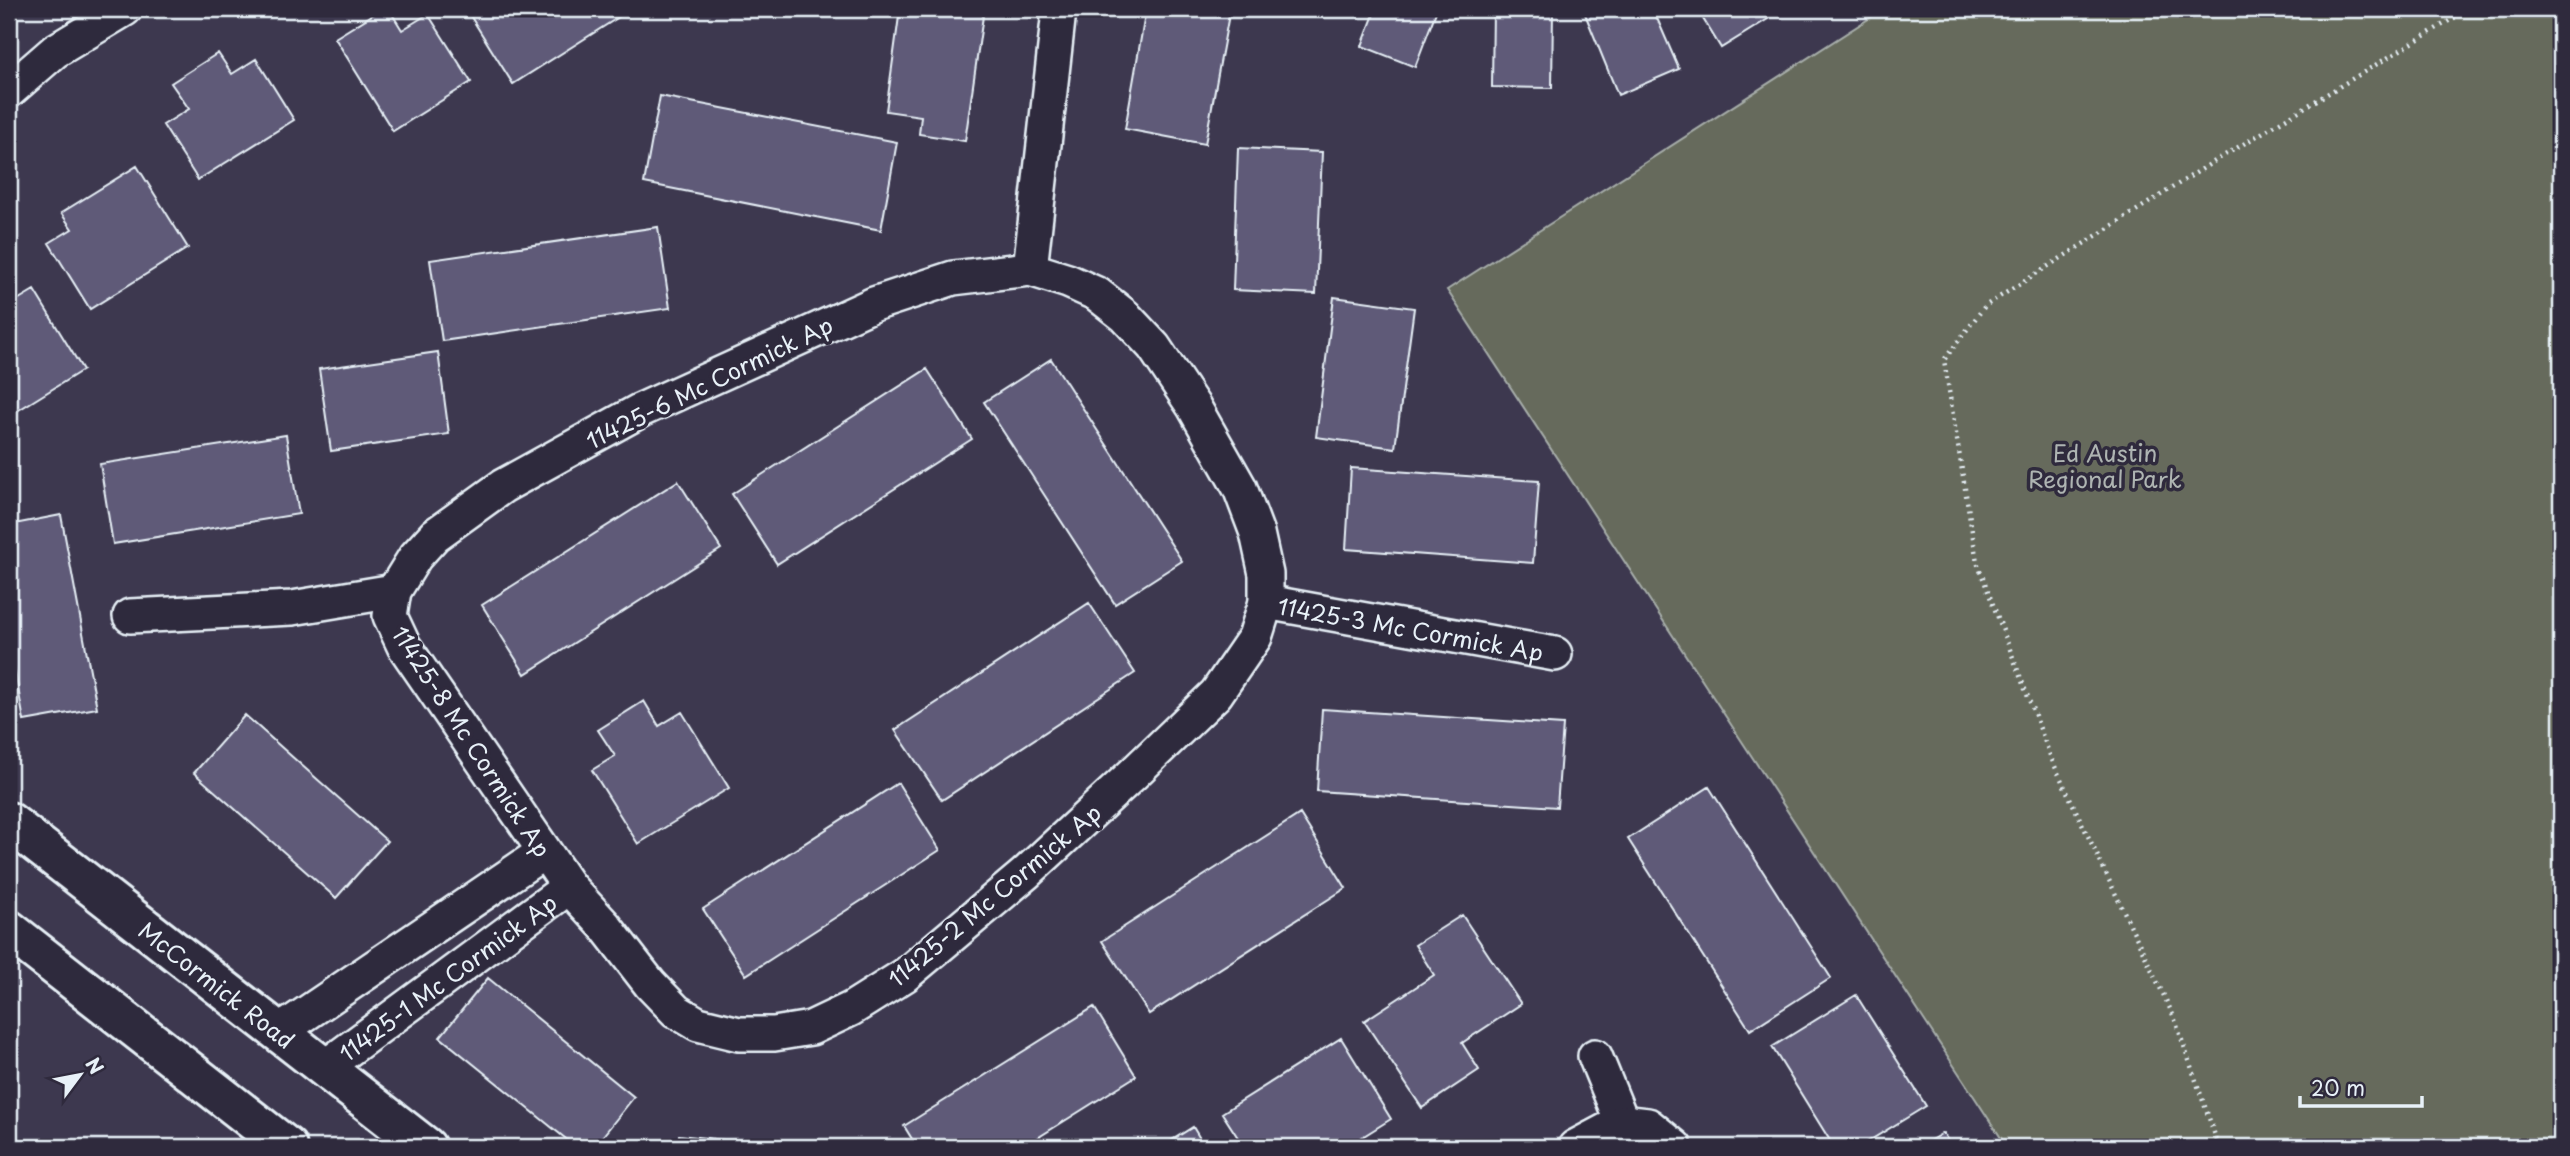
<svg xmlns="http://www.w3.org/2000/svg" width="2570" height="1156" viewBox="0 0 2570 1156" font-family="'Playpen Sans',sans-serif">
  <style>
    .green { fill: #666a5c; stroke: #a7aeaa; stroke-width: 2 }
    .building { fill: #5e5a78; stroke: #e8f1f8; stroke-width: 2 }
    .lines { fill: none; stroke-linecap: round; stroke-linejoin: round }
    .minor-casing { stroke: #e8f1f8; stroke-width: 38 }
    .primary-casing { stroke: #e8f1f8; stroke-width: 44 }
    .path { stroke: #e8f1f8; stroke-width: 4.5; stroke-dasharray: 2 5; stroke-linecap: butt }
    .minor { stroke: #2f2a3d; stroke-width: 33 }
    .primary { stroke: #2f2a3d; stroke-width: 38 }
    .labels { text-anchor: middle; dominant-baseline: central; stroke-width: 7; stroke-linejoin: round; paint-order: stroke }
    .street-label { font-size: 23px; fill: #e8f1f8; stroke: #2f2a3d }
    .park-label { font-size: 23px; fill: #aeb4b2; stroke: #2f2a3d }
  </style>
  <rect width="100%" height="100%" fill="#3d384f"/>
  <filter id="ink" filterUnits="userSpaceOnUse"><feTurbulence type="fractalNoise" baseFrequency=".0143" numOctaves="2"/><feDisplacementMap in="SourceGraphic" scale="14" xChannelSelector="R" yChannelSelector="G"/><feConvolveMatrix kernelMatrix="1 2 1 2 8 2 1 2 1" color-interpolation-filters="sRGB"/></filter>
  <g filter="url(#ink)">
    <path class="green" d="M 1884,9 L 2561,9 L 2561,1147 L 2007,1147 L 1447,290 Z"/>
    <path class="building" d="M 382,9 L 389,9 L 402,30 L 428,14 L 471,82 L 393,131 L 335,38 Z
      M 466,9 L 618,9 L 622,15 L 513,84 Z
      M 900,9 L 984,9 L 965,141 L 919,134 L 921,116 L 886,111 Z
      M 1146,9 L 1230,9 L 1205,144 L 1125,129 Z
      M 1376,9 L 1437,9 L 1415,67 L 1362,46 Z
      M 1493,9 L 1553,9 L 1552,88 L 1492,87 Z
      M 1583,9 L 1653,9 L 1679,69 L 1618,95 Z
      M 1697,9 L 1762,9 L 1768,19 L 1721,48 Z
      M 218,53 L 232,74 L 256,59 L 294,120 L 198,180 L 163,125 L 189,109 L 171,83 Z
      M 660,96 L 897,142 L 881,230 L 644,183 Z
      M 1238,148 L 1322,152 L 1316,294 L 1233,290 Z
      M 137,166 L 188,248 L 90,309 L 49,243 L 72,229 L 61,213 Z
      M 658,227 L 670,308 L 442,341 L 430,260 Z
      M 34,290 L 83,370 L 9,416 L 9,305 Z
      M 1334,297 L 1414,308 L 1395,448 L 1316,437 Z
      M 438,352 L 449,434 L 331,451 L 319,369 Z
      M 1051,359 L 1182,561 L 1115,604 L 984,402 Z
      M 927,369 L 972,439 L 777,564 L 732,494 Z
      M 286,435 L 299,514 L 113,544 L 100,464 Z
      M 1351,468 L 1539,481 L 1533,563 L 1346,549 Z
      M 678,481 L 721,549 L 525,674 L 482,605 Z
      M 61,515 L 97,708 L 24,721 L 9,638 L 9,525 Z
      M 1089,603 L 1135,673 L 942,800 L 895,730 Z
      M 644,701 L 659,726 L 682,712 L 729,788 L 638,844 L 592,770 L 615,756 L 598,730 Z
      M 1322,709 L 1563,725 L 1557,807 L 1317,791 Z
      M 245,715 L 387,841 L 336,898 L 194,773 Z
      M 898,783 L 940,850 L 746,975 L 703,909 Z
      M 1709,787 L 1831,978 L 1750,1030 L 1628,839 Z
      M 1300,814 L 1346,888 L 1149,1014 L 1102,941 Z
      M 1462,915 L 1521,1004 L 1462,1043 L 1479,1070 L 1422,1108 L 1364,1021 L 1434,975 L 1415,945 Z
      M 488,978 L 634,1097 L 594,1147 L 576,1147 L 440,1037 Z
      M 1856,995 L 1926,1106 L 1859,1147 L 1834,1147 L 1772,1047 Z
      M 1094,1007 L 1136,1076 L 1023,1147 L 917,1147 L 904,1126 Z
      M 1341,1038 L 1391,1119 L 1346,1147 L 1244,1147 L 1222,1113 Z
      M 1193,1127 L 1205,1147 L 1161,1147 Z
      M 1943,1133 L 1952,1147 L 1919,1147 Z
      M 679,1135 L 788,1147 L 678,1147 Z"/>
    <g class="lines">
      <g class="minor-casing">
        <g id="minor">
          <path d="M 9,91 L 55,51 L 125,9"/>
          <path d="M 1030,269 L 1068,281 L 1097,294 L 1125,316 L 1154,347 L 1194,407 L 1240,488 L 1257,533 L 1266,574 L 1266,602 L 1255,637 L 1216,694 L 1133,774 L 1025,874 L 905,975 L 851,1009 L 811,1028 L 774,1034 L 739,1034 L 698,1024 L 676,1011 L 650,984 L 605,926 L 569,887 L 404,646 L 390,616 L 394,591 L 415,557 L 435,535 L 503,486 L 641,410 L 874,304 L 953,278 Z"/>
          <path d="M 1030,269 L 1059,11"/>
          <path id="s1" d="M 1266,602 L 1555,654"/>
          <path d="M 130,616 L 292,608 L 394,591"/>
          <path d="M 279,1032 L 544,852"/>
          <path d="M 1595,1056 L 1622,1122"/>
          <path id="s2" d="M 325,1067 L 569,887"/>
          <path d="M 1622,1122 L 1648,1125 L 1675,1147"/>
          <path d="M 1575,1147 L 1622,1122"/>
        </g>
      </g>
      <g class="primary-casing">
        <g id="primary">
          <path id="s3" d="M 9,822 L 426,1147"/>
          <path d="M 9,930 L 287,1147"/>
        </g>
      </g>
      <path class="path" d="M 2219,1147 L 2174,1017 L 2051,758 L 1977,562 L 1944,360 L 1985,306 L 2210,164 L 2469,9"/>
      <use href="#minor" class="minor"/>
      <use href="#primary" class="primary"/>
    </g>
  </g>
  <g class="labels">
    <g class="street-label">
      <text transform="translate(709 382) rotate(-26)">11425-6 Mc Cormick Ap</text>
      <text stroke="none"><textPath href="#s1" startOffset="147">11425-3 Mc Cormick Ap</textPath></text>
      <text transform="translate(472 741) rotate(57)">11425-8 Mc Cormick Ap</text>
      <text transform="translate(994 895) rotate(-40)">11425-2 Mc Cormick Ap</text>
      <text stroke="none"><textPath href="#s2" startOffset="152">11425-1 Mc Cormick Ap</textPath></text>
      <text stroke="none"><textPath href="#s3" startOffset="264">McCormick Road</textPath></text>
    </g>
    <g class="park-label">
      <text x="2105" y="452">Ed Austin<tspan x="2105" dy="26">Regional Park</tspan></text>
    </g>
  </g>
  <rect width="2570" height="1156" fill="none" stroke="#2f2a3d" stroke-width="35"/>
  <rect x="18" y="18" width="2535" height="1121" fill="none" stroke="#e8f1f8" stroke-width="2.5" filter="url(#ink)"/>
  <g transform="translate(80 1075) rotate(58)" stroke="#2f2a3d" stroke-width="5" paint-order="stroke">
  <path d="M0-5L12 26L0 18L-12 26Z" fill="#e8f1f8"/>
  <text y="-10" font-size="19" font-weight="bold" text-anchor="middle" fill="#e8f1f8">N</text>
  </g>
  <path d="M2300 1096v10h122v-10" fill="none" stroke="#e8f1f8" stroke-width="3.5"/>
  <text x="2311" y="1096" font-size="21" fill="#e8f1f8" stroke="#2f2a3d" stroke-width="5" paint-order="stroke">20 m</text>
</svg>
